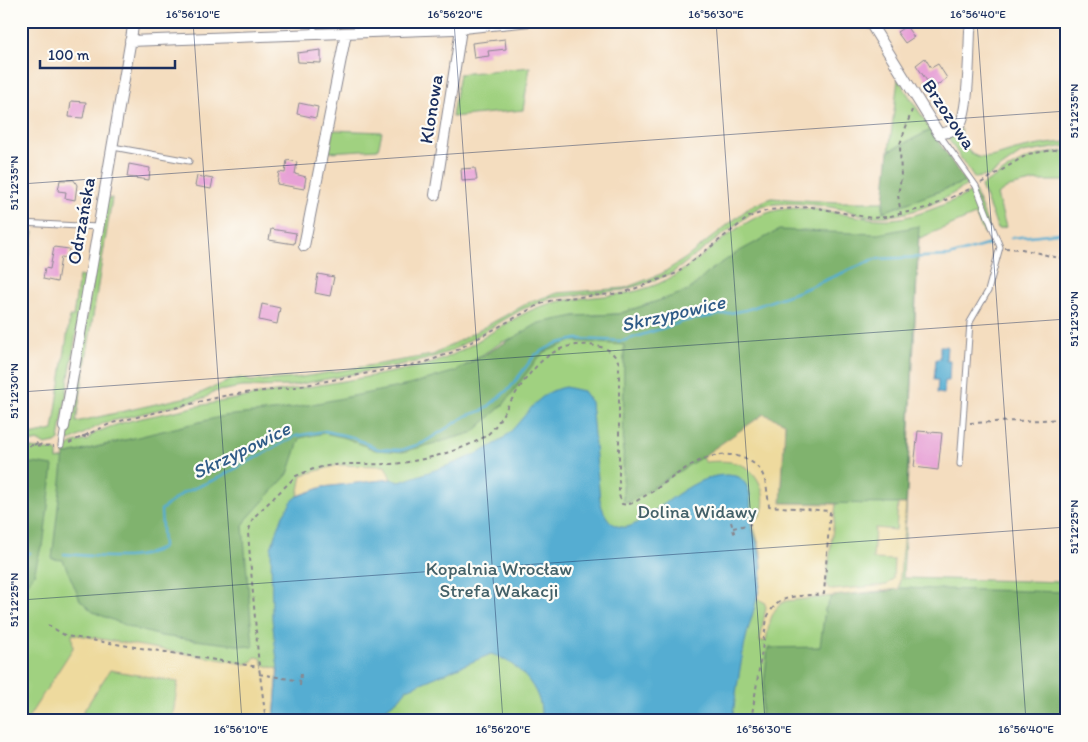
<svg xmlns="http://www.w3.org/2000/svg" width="1088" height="742" viewBox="0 0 1088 742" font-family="Itim,sans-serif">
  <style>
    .green { fill: #a0d180; stroke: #5e806f; fill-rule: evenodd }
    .forest { fill: #80b36e; stroke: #4e7166 }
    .sand { fill: #eeda9e; stroke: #84847e }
    .water { fill: #55add2; stroke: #386e98 }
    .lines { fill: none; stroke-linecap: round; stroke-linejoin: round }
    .stream { stroke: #55add2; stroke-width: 2.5 }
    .building { fill: #e7a1d6 }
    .service-casing { stroke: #88868e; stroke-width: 7 }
    .minor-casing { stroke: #88868e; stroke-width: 12 }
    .path { stroke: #88868e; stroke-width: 2; stroke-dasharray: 4 4; stroke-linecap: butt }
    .service { stroke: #fff; stroke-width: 5 }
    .minor { stroke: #fff; stroke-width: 10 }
    .ticks { fill: none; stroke: #1b2f5e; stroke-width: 1; stroke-opacity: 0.45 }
    .labels { text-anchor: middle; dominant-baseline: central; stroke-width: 4.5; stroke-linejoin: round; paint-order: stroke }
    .street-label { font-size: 19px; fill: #1b2f5e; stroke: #fdfcf7 }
    .park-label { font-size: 19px; fill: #436068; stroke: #fdfcf7 }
    .water-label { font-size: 20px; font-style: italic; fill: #2f5b87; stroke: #fdfcf7 }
    .neatline { fill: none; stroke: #1b2f5e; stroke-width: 2 }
    .ticks-label { font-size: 12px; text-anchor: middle; fill: #1b2f5e }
  </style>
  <rect width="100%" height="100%" fill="#fdfcf7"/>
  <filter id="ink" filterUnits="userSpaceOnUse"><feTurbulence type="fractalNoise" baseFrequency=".02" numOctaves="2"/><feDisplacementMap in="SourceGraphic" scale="10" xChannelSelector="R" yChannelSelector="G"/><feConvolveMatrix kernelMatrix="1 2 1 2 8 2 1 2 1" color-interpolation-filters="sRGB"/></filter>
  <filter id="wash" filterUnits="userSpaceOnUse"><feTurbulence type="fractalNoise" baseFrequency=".0096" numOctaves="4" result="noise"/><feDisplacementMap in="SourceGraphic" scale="20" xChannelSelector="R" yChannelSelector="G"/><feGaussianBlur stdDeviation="1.12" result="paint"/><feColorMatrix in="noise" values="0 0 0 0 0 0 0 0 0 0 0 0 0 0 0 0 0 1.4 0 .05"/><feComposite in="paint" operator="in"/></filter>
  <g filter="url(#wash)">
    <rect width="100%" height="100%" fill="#f4ddbf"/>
    <path class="green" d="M 530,67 L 523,110 L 452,117 L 459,74 Z
      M 898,79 L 931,130 L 889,151 Z
      M 961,129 C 961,140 966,153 978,157 C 991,160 1008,151 1020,149 C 1036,145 1051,143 1067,142 L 1067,146 L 1022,153 L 989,176 L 974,178 L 947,137 Z
      M 333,130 L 382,132 L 378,149 L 329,152 Z
      M 1067,151 L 1067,181 L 1036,181 L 1009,187 L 997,195 L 1006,227 L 998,229 L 981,186 C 1013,166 1028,153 1067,151 Z
      M 968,180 L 970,183 C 942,202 905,219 870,216 C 860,215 851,211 841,209 C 815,204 786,201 761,206 L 672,273 L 650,282 L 623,290 L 551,298 L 521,310 L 451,351 L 425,360 L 291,386 L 242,387 L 213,392 L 205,398 L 104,423 L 70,441 L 67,437 L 106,199 L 112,198 L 76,422 L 196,395 L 231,380 L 241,378 L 251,381 L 296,378 L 433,355 L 530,302 L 558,293 L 625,288 L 661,274 L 686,258 L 750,207 L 771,198 L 835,202 L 883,202 L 883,212 Z
      M 975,191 L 990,231 L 984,233 L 975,215 L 920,238 L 919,236 L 903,578 L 1067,582 L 1067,721 L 21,721 L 21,447 L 57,451 L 57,460 L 125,440 L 64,455 C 66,442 78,442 89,440 L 90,436 C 115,422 143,418 171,412 C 248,394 326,386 403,370 C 419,367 437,363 452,355 C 482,341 508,319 539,307 C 574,294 614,300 650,287 C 698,271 728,221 778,210 C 813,203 846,218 881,219 C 913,221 946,203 975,191 ZM 681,294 L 463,367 L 502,342 L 575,316 L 618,314 Z
      M 21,231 L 34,232 L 21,291 Z
      M 79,276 L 85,278 L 59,440 L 55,443 L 45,445 L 39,441 L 21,444 L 21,437 L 53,430 L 70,317 L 73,317 Z"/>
    <path class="forest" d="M 931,130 L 965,182 L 883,212 L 889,151 Z
      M 919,226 L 906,504 L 781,503 L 785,423 L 764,414 L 702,457 L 628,503 L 623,500 L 624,345 L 572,341 L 545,352 L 537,359 L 504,404 L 472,433 L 403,452 L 375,450 L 346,438 L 324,433 L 300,438 L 288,474 L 247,519 L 243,526 L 253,647 L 161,636 L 132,628 L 93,612 L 80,600 L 63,560 L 52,559 L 64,455 L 224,416 L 282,410 L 409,385 L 456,371 L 539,323 L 575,316 L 618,314 L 688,291 L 711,270 L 738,252 L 779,230 L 878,234 Z
      M 33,463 L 53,466 L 43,547 L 41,547 L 34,574 L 21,593 L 21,465 Z
      M 900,588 L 1067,592 L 1067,721 L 760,721 L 768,648 L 820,647 L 825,609 L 832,596 L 889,591 Z"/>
    <path class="sand" d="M 764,414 L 785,423 L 781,503 L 836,504 L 826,584 L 828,588 L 832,590 L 887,585 L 893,579 L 894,560 L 873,559 L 875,528 L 896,530 L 898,504 L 906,504 L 899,589 L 786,601 C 770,608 769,626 766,641 L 760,641 L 766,607 L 764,602 L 755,598 L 760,585 L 761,551 L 751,518 L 759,517 C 770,501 760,474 744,466 C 732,460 718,461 705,462 L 702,457 Z
      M 338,465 L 385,466 L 391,479 L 323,487 L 298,496 L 302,475 Z
      M 72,634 L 246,664 L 252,662 L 255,657 L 261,658 L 264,665 L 278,669 L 274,721 L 172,721 L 178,682 L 110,670 L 77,721 L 26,721 L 73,648 Z"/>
    <path class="water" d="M 940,346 L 947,346 L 946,360 L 950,360 L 949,381 L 945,381 L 944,394 L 937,393 L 938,380 L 934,380 L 936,359 L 940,359 Z
      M 565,387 L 583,391 L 591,402 L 600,500 C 603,513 610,529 627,527 C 636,525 643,519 650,514 C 675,497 707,467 739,477 C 756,491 748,505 751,523 C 754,538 762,551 762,567 C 762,588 751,617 746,638 C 740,665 736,693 732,721 L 536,721 L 541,716 C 543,689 516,661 491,654 L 407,689 L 399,699 L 377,715 L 377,721 L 274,721 L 278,669 L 272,619 L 271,548 L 283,515 L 292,501 L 298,496 L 323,487 L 391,479 L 400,482 C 432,470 484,457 508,434 C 528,415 537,392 565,387 Z"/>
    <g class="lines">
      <path class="stream" d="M 1011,238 L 1067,232
        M 21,554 L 30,553
        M 64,554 C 89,555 144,564 163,546 L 161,510 L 183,493 L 216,479 L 296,436 L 325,431 L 352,437 L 378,449 L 402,450 L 423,443 L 466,416 L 484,410 L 510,388 L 535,355 L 555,344 L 577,339 L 623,341 L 685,321 L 746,310 L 800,291 L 875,259 L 949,256 L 990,244"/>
    </g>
    <g id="blocks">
      <path class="building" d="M 906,26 L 914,37 L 905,43 L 897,32 Z
        M 505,39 L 506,49 L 488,51 L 489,56 L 474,58 L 472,43 Z
        M 321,50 L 321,63 L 298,62 L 297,53 Z
        M 925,58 L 931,68 L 938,64 L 947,78 L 936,86 L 931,79 L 927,81 L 916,65 Z
        M 71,101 L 86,102 L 83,118 L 69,117 Z
        M 299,103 L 318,107 L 316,118 L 297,114 Z
        M 287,160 L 297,162 L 295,174 L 306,177 L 304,189 L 277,184 L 279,172 L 285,173 Z
        M 129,164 L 150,168 L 149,180 L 127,177 Z
        M 475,168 L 477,180 L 462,181 L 461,169 Z
        M 197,176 L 213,179 L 211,189 L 195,186 Z
        M 60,180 L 74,180 L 77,185 L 75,200 L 65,198 L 66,192 L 58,191 Z
        M 271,229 L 296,233 L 294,244 L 269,240 Z
        M 54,247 L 69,249 L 68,258 L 61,257 L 57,282 L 43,279 L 45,268 L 50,269 Z
        M 318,274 L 334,277 L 330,296 L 315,293 Z
        M 262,304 L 280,308 L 277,324 L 259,320 Z
        M 918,431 L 942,433 L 938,470 L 914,467 Z"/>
    </g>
  </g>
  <g filter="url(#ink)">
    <use href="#blocks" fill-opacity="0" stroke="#88868e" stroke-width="1"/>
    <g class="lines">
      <g class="service-casing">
        <path id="service" d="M 314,34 L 314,21
          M 939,134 L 976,186 L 1000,247 L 988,291 L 970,322 L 960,464
          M 113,147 L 189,161
          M 21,223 L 98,227
          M 61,445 L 64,427"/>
      </g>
      <g class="minor-casing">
        <path id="minor" d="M 869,21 L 939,134 C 946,133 955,130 960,124 C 969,110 969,50 970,31 L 973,21
          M 130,41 L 453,29 L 530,21
          M 435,195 L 461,29
          M 304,246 L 346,33
          M 64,427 L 134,21"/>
      </g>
      <path class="path" d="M 981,183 L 1028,154 L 1067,148
        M 901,215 L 898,195 L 901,178 L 900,144 L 912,110
        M 1005,248 L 1022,249 L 1067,260
        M 970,423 L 1067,419
        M 82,436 L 87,438 L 88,433
        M 69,443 L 112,423 L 228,395 L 290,388 L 426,362 L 453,352 L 540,304 L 556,299 L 623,293 L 677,273 L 749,217 L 769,210 L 812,207 L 871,218 L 886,217 L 930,207 L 970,189
        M 21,445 L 54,446
        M 34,445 L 39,442 L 41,445
        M 731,522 L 735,536
        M 733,528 L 751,524
        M 48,625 L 66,636 L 259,667
        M 259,674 L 301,681
        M 300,686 L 301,673
        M 266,721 L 259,667 L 248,533 L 253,518 L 296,476 C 330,460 353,465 389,464 C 415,463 462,451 484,437 C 494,431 501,417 507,407 C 527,376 547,341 589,345 C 605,347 612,349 619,363 L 619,495 L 622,504 C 629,506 637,501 643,497 C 672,481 704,445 740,457 C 766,465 766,482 769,506 L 830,511 L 824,594 C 800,597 778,592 767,618 L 751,721"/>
      <use href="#service" class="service"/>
      <use href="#minor" class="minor"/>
    </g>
  </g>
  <path class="ticks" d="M 193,21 L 242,721M 454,21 L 503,721M 716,21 L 765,721M 977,21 L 1026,721M 21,184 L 1067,111M 21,392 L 1067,319M 21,600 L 1067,527"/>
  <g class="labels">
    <g class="street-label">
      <text transform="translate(431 109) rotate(-81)">Klonowa</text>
      <text transform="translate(949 114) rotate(56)">Brzozowa</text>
      <text transform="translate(81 221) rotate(-80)">Odrzańska</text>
    </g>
    <g class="park-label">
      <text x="697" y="511">Dolina Widawy</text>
      <text x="499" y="568">Kopalnia Wrocław<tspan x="499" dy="22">Strefa Wakacji</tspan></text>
    </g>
    <g class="water-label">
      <text transform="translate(673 313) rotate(-13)">Skrzypowice</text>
      <text transform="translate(241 450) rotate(-26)">Skrzypowice</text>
    </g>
  </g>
  <rect width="1088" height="742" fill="none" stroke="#fdfcf7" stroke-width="55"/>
  <path d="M40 60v8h135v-8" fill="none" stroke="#1b2f5e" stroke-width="2.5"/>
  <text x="48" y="60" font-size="15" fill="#1b2f5e" stroke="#fdfcf7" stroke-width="4" paint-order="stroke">100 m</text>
  <rect x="28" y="28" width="1032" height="686" class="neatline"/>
  <g class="ticks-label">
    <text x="193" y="18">16°56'10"E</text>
    <text x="455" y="18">16°56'20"E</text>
    <text x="716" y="18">16°56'30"E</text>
    <text x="978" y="18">16°56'40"E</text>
    <text transform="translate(1074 111) rotate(-90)" y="4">51°12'35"N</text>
    <text transform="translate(14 183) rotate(-90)" y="4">51°12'35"N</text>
    <text transform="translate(1074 319) rotate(-90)" y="4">51°12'30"N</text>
    <text transform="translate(14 391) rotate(-90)" y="4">51°12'30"N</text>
    <text transform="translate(1074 527) rotate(-90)" y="4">51°12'25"N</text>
    <text transform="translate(14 600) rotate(-90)" y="4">51°12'25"N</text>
    <text x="241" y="733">16°56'10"E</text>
    <text x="503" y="733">16°56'20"E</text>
    <text x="764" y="733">16°56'30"E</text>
    <text x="1026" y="733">16°56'40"E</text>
  </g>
</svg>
